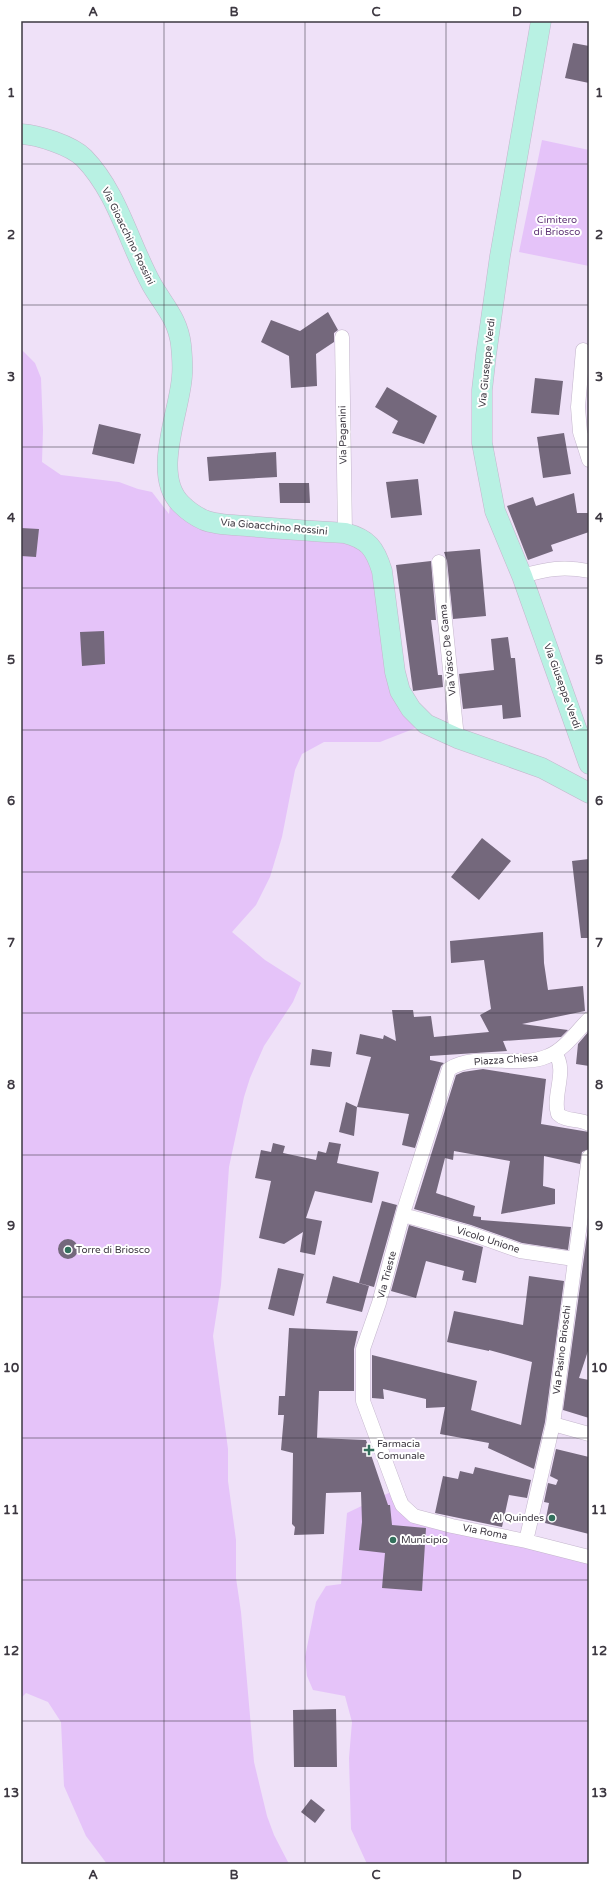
<svg xmlns="http://www.w3.org/2000/svg" width="610" height="1885" viewBox="0 0 610 1885" font-family="'Varela Round',sans-serif">
  <style>
    .green { fill: #e5c3f9 }
    .building { fill: #74687c }
    .lines { fill: none; stroke-linecap: round; stroke-linejoin: round }
    .street-casing { stroke: #c4b6cc; stroke-width: 15 }
    .secondary-casing { stroke: #c4b6cc; stroke-width: 21 }
    .street { stroke: #fff; stroke-width: 14 }
    .secondary { stroke: #b8f1e3; stroke-width: 20 }
    .grid { fill: none; stroke: #3d3841; stroke-width: 1; stroke-opacity: 0.55 }
    .poi-dot { fill: #33705c; stroke: #fff; stroke-width: 1.5 }
    .labels { text-anchor: middle; dominant-baseline: central; stroke-width: 4; stroke-linejoin: round; paint-order: stroke }
    .park-label { font-size: 10px; fill: #603677; stroke: #fff }
    .street-label { font-size: 10px; fill: #3d3841; stroke: #fff }
    .poi-label { font-size: 10px; fill: #3d3841; stroke: #fff; text-anchor: start }
    .neatline { fill: none; stroke: #3d3841; stroke-width: 1.5 }
    .grid-label { font-size: 13px; text-anchor: middle; font-weight: bold; fill: #3d3841 }
  </style>
  <rect width="100%" height="100%" fill="#efe1f8"/>
  <path class="green" d="M 542,140 L 589,150 L 589,266 L 519,252 Z
    M 21,349 L 35,363 L 41,378 L 43,430 L 42,462 L 61,475 L 119,482 L 138,489 L 152,492 L 169,514 L 172,487 L 191,513 L 370,545 L 395,672 L 426,724 L 380,742 L 324,742 L 302,754 L 295,770 L 282,837 L 270,877 L 256,905 L 232,932 L 265,960 L 301,983 L 293,1002 L 264,1046 L 250,1078 L 244,1097 L 229,1167 L 221,1285 L 213,1336 L 228,1449 L 228,1481 L 236,1540 L 236,1578 L 241,1612 L 254,1762 L 267,1816 L 274,1835 L 289,1864 L 107,1864 L 86,1836 L 64,1786 L 61,1722 L 48,1702 L 26,1693 L 21,1698 Z
    M 395,1490 L 414,1516 L 589,1557 L 589,1864 L 367,1864 L 351,1829 L 349,1758 L 352,1722 L 345,1696 L 313,1690 L 307,1676 L 305,1657 L 316,1602 L 326,1586 L 341,1584 L 347,1513 Z"/>
  <path class="building" d="M 573,43 L 589,46 L 589,83 L 565,78 Z
    M 328,312 L 338,330 L 334,333 L 334,342 L 316,354 L 317,386 L 291,388 L 289,356 L 261,342 L 271,320 L 300,331 Z
    M 535,378 L 563,381 L 559,415 L 531,413 Z
    M 387,387 L 437,416 L 424,444 L 392,433 L 398,421 L 375,407 Z
    M 99,424 L 141,434 L 134,464 L 92,454 Z
    M 564,433 L 571,474 L 543,478 L 537,437 Z
    M 276,452 L 277,477 L 209,481 L 207,457 Z
    M 418,479 L 422,515 L 391,518 L 386,482 Z
    M 279,483 L 309,483 L 310,503 L 280,503 Z
    M 574,493 L 577,513 L 589,513 L 589,532 L 551,545 L 553,551 L 528,560 L 507,506 L 533,497 L 536,506 Z
    M 21,528 L 39,529 L 36,557 L 21,556 Z
    M 480,549 L 486,616 L 453,619 L 447,561 L 444,552 Z
    M 431,561 L 436,620 L 431,620 L 438,675 L 442,675 L 443,687 L 413,691 L 396,565 Z
    M 104,631 L 105,664 L 82,666 L 80,632 Z
    M 508,637 L 511,658 L 515,658 L 521,717 L 503,719 L 502,705 L 463,709 L 459,674 L 494,670 L 491,639 Z
    M 482,838 L 511,861 L 479,900 L 451,877 Z
    M 589,859 L 589,938 L 581,938 L 572,861 Z
    M 543,932 L 544,963 L 548,990 L 583,986 L 585,1011 L 522,1024 L 568,1030 L 561,1037 L 503,1041 L 507,1051 L 430,1056 L 430,1060 L 444,1063 L 441,1066 L 415,1148 L 402,1145 L 409,1114 L 357,1107 L 371,1057 L 356,1054 L 360,1034 L 383,1039 L 384,1035 L 396,1041 L 392,1010 L 413,1010 L 414,1017 L 431,1016 L 434,1037 L 489,1032 L 480,1015 L 491,1009 L 484,960 L 451,963 L 450,941 Z
    M 589,1031 L 589,1066 L 576,1064 L 578,1044 Z
    M 312,1049 L 332,1052 L 330,1067 L 310,1065 Z
    M 483,1069 L 546,1079 L 541,1124 L 589,1132 L 589,1149 L 582,1152 L 580,1164 L 544,1156 L 543,1186 L 555,1189 L 555,1204 L 501,1214 L 510,1161 L 454,1151 L 453,1160 L 445,1158 L 436,1193 L 475,1206 L 473,1216 L 481,1217 L 481,1220 L 571,1227 L 568,1250 L 522,1243 L 471,1225 L 414,1209 L 456,1075 L 463,1072 Z
    M 346,1102 L 357,1107 L 354,1136 L 339,1132 Z
    M 329,1142 L 341,1144 L 337,1163 L 379,1172 L 372,1203 L 315,1191 L 306,1218 L 322,1221 L 315,1255 L 300,1252 L 303,1232 L 284,1244 L 259,1238 L 271,1181 L 255,1178 L 261,1150 L 271,1152 L 273,1143 L 285,1146 L 283,1153 L 316,1160 L 318,1151 L 326,1153 Z
    M 382,1201 L 397,1205 L 374,1287 L 359,1283 Z
    M 409,1225 L 483,1247 L 476,1283 L 462,1280 L 464,1271 L 426,1261 L 416,1298 L 391,1291 Z
    M 588,1228 L 589,1348 L 579,1378 L 589,1380 L 589,1418 L 563,1410 Z
    M58 1249a10 10 0 1 1 20 0a10 10 0 1 1-20 0Z
    M 278,1268 L 304,1274 L 294,1316 L 268,1309 Z
    M 333,1276 L 369,1286 L 362,1312 L 326,1303 Z
    M 529,1276 L 564,1281 L 545,1422 L 534,1469 L 488,1448 L 489,1443 L 440,1434 L 445,1407 L 426,1408 L 426,1399 L 383,1389 L 384,1399 L 372,1398 L 372,1355 L 477,1381 L 471,1410 L 521,1425 L 532,1362 L 489,1350 L 489,1351 L 447,1342 L 454,1311 L 523,1325 Z
    M 289,1328 L 358,1331 L 354,1349 L 354,1391 L 319,1391 L 317,1438 L 366,1440 L 388,1505 L 390,1505 L 392,1525 L 426,1528 L 422,1591 L 382,1588 L 385,1553 L 359,1550 L 362,1522 L 361,1492 L 326,1493 L 324,1534 L 294,1535 L 295,1527 L 292,1524 L 293,1453 L 281,1450 L 284,1415 L 278,1415 L 279,1396 L 285,1396 Z
    M 556,1449 L 589,1457 L 589,1534 L 545,1523 L 549,1503 L 544,1502 L 548,1483 L 556,1485 L 558,1480 L 550,1476 Z
    M 475,1467 L 531,1480 L 527,1498 L 509,1495 L 502,1527 L 435,1513 L 443,1476 L 458,1479 L 460,1471 L 473,1474 Z
    M 336,1709 L 337,1767 L 294,1767 L 293,1710 Z
    M 311,1799 L 325,1810 L 315,1823 L 301,1812 Z"/>
  <g class="lines">
    <g class="street-casing">
      <path id="street" d="M 342,337 L 345,533
        M 583,350 L 578,407 L 580,432 L 589,460
        M 439,562 L 457,738
        M 522,576 C 547,569 563,566 589,571
        M 589,1019 C 577,1031 564,1050 548,1056 C 519,1069 477,1051 449,1069 L 404,1210 L 379,1303 L 363,1349 L 363,1401 L 399,1498 L 402,1505 L 414,1516 L 452,1526 L 526,1541 L 589,1557
        M 555,1053 C 568,1071 552,1095 558,1114 C 566,1122 579,1118 589,1124
        M 403,1215 L 469,1233 L 520,1251 L 574,1259
        M 553,1424 L 589,1434
        M 526,1541 L 553,1424 L 589,1157"/>
    </g>
    <g class="secondary-casing">
      <path id="secondary" d="M 541,21 L 500,256 L 486,355 L 482,390 L 482,443 L 495,511 L 522,576 L 589,764
        M 21,134 C 38,135 71,145 84,158 C 118,193 129,244 152,285 C 164,306 178,319 181,345 C 182,355 183,366 182,376 C 180,411 151,475 181,504 C 188,511 195,516 204,520 C 216,525 234,525 247,526 C 280,529 312,531 345,533 C 368,539 375,548 382,571 L 395,672 L 400,691 L 411,709 L 426,724 L 457,738 L 542,768 L 589,793"/>
    </g>
    <use href="#street" class="street"/>
    <use href="#secondary" class="secondary"/>
  </g>
  <path class="grid" d="M 164,21 L 164,1864M 305,21 L 305,1864M 446,21 L 446,1864M 21,164 L 589,164M 21,305 L 589,305M 21,447 L 589,447M 21,588 L 589,588M 21,730 L 589,730M 21,872 L 589,872M 21,1013 L 589,1013M 21,1155 L 589,1155M 21,1297 L 589,1297M 21,1438 L 589,1438M 21,1580 L 589,1580M 21,1721 L 589,1721"/>
  <g class="poi-dot">
    <circle cx="68" cy="1250" r="4"/>
    <path d="M367 1444h4v4h4v4h-4v4h-4v-4h-4v-4h4z"/>
    <circle cx="552" cy="1518" r="4"/>
    <circle cx="393" cy="1540" r="4"/>
  </g>
  <g class="labels">
    <g class="park-label">
      <text x="557" y="220">Cimitero<tspan x="557" dy="12">di Briosco</tspan></text>
    </g>
    <g class="street-label">
      <text transform="translate(128 236) rotate(64)">Via Gioacchino Rossini</text>
      <text transform="translate(487 363) rotate(-84)">Via Giuseppe Verdi</text>
      <text transform="translate(343 435) rotate(-91)">Via Paganini</text>
      <text transform="translate(274 527) rotate(5)">Via Gioacchino Rossini</text>
      <text transform="translate(448 650) rotate(-96)">Via Vasco De Gama</text>
      <text transform="translate(562 686) rotate(70)">Via Giuseppe Verdi</text>
      <text transform="translate(506 1060) rotate(-4)">Piazza Chiesa</text>
      <text transform="translate(488 1240) rotate(18)">Vicolo Unione</text>
      <text transform="translate(387 1275) rotate(-75)">Via Trieste</text>
      <text transform="translate(562 1350) rotate(-83)">Via Pasino Brioschi</text>
      <text transform="translate(485 1532) rotate(11)">Via Roma</text>
    </g>
    <g class="poi-label">
      <text x="76" y="1250">Torre di Briosco</text>
      <text x="377" y="1444">Farmacia<tspan x="377" dy="12">Comunale</tspan></text>
      <text x="544" y="1518" text-anchor="end">Al Quindes</text>
      <text x="401" y="1540">Municipio</text>
    </g>
  </g>
  <rect width="610" height="1885" fill="none" stroke="#ffffff" stroke-width="44"/>
  <rect x="22" y="22" width="566" height="1841" class="neatline"/>
  <g class="grid-label">
    <text x="93" y="16">A</text>
    <text x="234" y="16">B</text>
    <text x="376" y="16">C</text>
    <text x="517" y="16">D</text>
    <text x="11" y="97">1</text>
    <text x="599" y="97">1</text>
    <text x="11" y="239">2</text>
    <text x="599" y="239">2</text>
    <text x="11" y="381">3</text>
    <text x="599" y="381">3</text>
    <text x="11" y="522">4</text>
    <text x="599" y="522">4</text>
    <text x="11" y="664">5</text>
    <text x="599" y="664">5</text>
    <text x="11" y="805">6</text>
    <text x="599" y="805">6</text>
    <text x="11" y="947">7</text>
    <text x="599" y="947">7</text>
    <text x="11" y="1089">8</text>
    <text x="599" y="1089">8</text>
    <text x="11" y="1230">9</text>
    <text x="599" y="1230">9</text>
    <text x="11" y="1372">10</text>
    <text x="599" y="1372">10</text>
    <text x="11" y="1514">11</text>
    <text x="599" y="1514">11</text>
    <text x="11" y="1655">12</text>
    <text x="599" y="1655">12</text>
    <text x="11" y="1797">13</text>
    <text x="599" y="1797">13</text>
    <text x="93" y="1879">A</text>
    <text x="234" y="1879">B</text>
    <text x="376" y="1879">C</text>
    <text x="517" y="1879">D</text>
  </g>
</svg>
